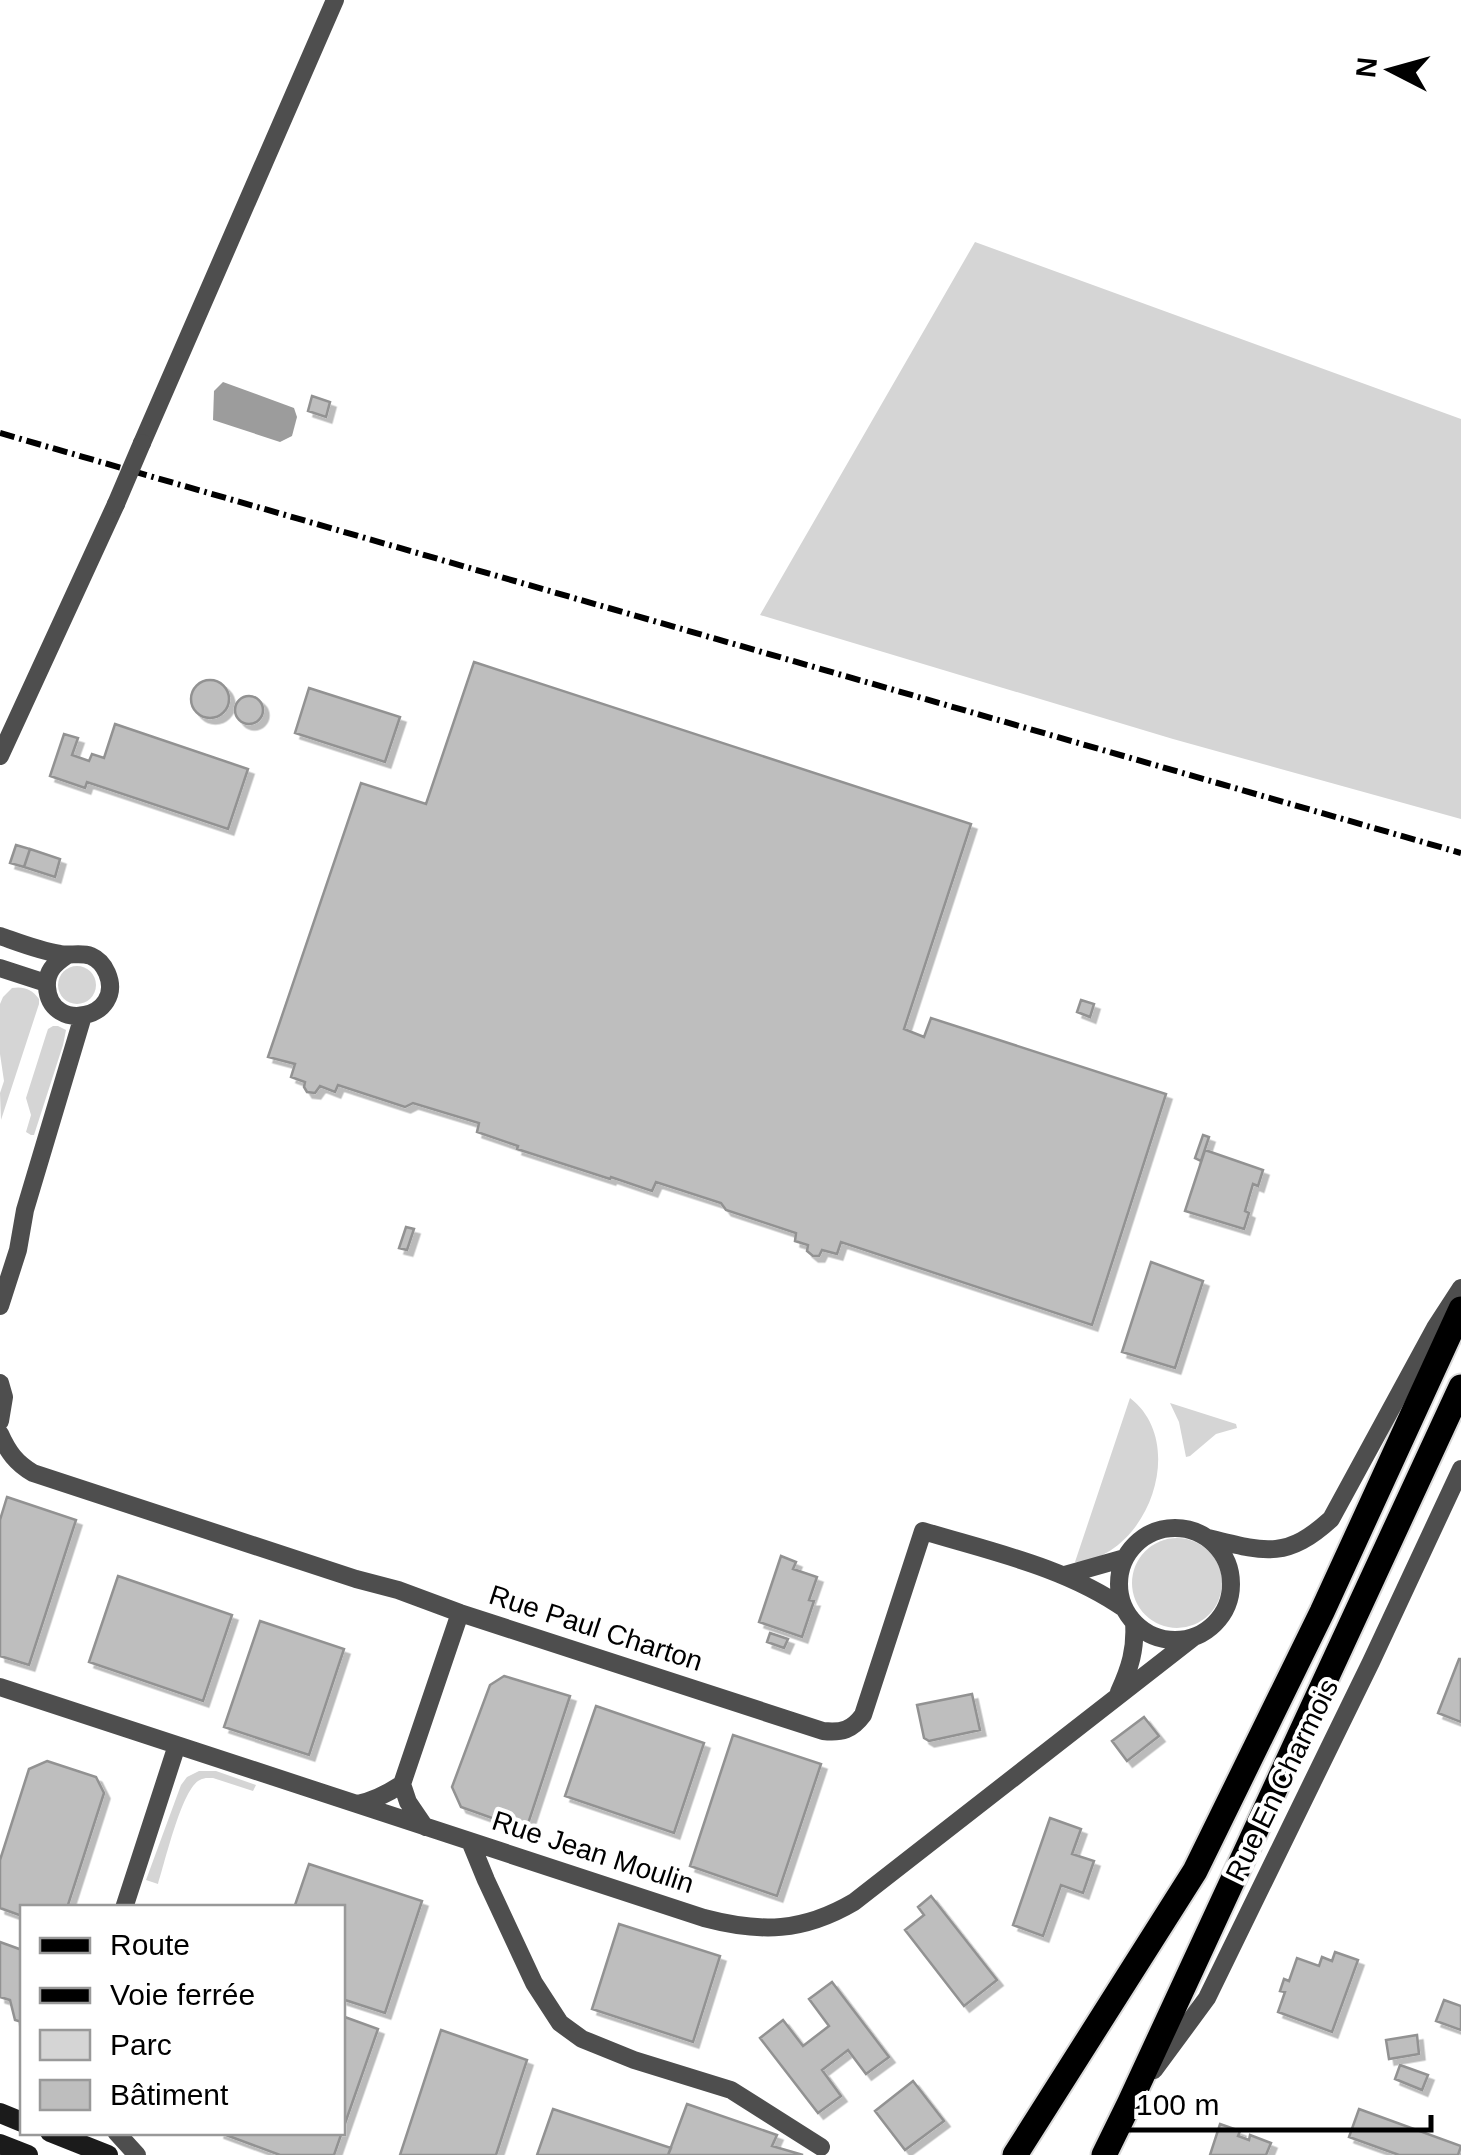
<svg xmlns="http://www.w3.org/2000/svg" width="1461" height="2155" viewBox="0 0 1461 2155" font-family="Helvetica,sans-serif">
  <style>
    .green { fill: #d5d5d5 }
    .water { fill: #9c9c9c }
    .building { fill: #bebebe; stroke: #929292; stroke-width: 2.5; filter: url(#shadow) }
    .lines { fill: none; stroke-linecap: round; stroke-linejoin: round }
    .primary-casing { stroke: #dbdbdb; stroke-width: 29 }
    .street { stroke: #4e4e4e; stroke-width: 18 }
    .secondary { stroke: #1b1b1b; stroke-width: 20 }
    .primary { stroke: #000; stroke-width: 25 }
    .rail { stroke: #000; stroke-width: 6; stroke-dasharray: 15 5 2.5 5; stroke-linecap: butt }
    .street-bridge { stroke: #4e4e4e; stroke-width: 18 }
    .labels { text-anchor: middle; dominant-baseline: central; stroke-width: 8; stroke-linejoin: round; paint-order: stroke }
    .street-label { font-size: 28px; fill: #000; stroke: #fff }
  </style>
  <defs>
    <filter id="shadow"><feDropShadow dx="5.5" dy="5.5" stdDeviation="0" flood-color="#0004"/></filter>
  </defs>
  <rect width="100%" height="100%" fill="#fff"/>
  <path class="green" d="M 975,242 L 1461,419 L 1461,819 L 1173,739 L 760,615 Z
    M58 985a19 19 0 1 1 38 0a19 19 0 1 1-38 0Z
    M 12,988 C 23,986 32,989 39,999 L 39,1004 L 1,1120 L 0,1093 L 4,1081 L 0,1054 L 0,1004 L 3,997 Z
    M 53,1026 L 58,1026 L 66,1030 L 63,1045 L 34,1135 L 31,1135 L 26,1132 L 31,1115 L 26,1098 L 46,1035 L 48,1029 Z
    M 1130,1398 C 1190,1444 1146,1559 1075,1562 Z
    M 1170,1403 L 1236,1424 L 1237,1428 L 1216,1434 L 1190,1456 L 1186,1457 L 1179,1422 Z
    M1132 1583a45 45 0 1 1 90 0a45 45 0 1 1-90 0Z
    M 199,1771 L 216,1771 L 256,1785 L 253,1791 L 213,1778 C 206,1778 205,1777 198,1781 C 181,1793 165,1862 158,1884 L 146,1880 L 181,1785 L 187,1777 Z"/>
  <path class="water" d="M 223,382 L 294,408 L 297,417 L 292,436 L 280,442 L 213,420 L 214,391 Z"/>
  <path class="building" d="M 312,396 L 330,402 L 326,417 L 308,411 Z
    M 474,662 L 971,824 L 904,1029 L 924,1037 L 931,1018 L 1166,1094 L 1092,1325 L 841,1242 L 837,1254 L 822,1250 L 819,1256 L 813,1256 L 807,1251 L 808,1245 L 795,1241 L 796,1233 L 726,1210 L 721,1203 L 656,1182 L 652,1191 L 611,1177 L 610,1179 L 517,1149 L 518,1146 L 477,1132 L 479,1123 L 413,1103 L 405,1107 L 338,1085 L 335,1092 L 320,1086 L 315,1093 L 307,1092 L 304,1087 L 305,1082 L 291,1077 L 295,1064 L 268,1057 L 361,783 L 426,804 Z
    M191 699a19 19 0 1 1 38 0a19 19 0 1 1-38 0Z
    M 309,688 L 400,717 L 385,762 L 295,733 Z
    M235 710a14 14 0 1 1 28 0a14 14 0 1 1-28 0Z
    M 115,724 L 248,769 L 228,829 L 87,782 L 85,788 L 50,776 L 64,734 L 78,738 L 72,755 L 89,761 L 92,754 L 104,758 Z
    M 16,845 L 30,849 L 24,867 L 10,863 Z
    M 30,849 L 60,859 L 55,877 L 24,867 Z
    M 1081,1000 L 1094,1004 L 1090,1017 L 1077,1012 Z
    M 1203,1135 L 1209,1137 L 1201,1161 L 1195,1158 Z
    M 1205,1150 L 1263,1170 L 1258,1186 L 1253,1184 L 1245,1211 L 1249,1213 L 1244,1229 L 1185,1211 Z
    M 406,1227 L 414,1229 L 407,1250 L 399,1248 Z
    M 1151,1262 L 1203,1281 L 1175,1368 L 1122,1352 Z
    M 7,1497 L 76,1520 L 29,1665 L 0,1656 L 0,1520 Z
    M 781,1556 L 796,1562 L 793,1569 L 817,1577 L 809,1600 L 814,1601 L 802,1637 L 759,1622 Z
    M 118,1576 L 232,1615 L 203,1701 L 89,1662 Z
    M 260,1621 L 344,1649 L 309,1755 L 224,1727 Z
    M 770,1633 L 788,1639 L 784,1648 L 767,1642 Z
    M 1459,1659 L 1461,1659 L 1461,1722 L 1438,1713 Z
    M 504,1676 L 570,1696 L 526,1830 L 461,1807 L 452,1787 L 490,1685 Z
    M 972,1694 L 980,1730 L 929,1741 L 924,1738 L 917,1705 Z
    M 596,1706 L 704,1743 L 674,1833 L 565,1796 Z
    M 1144,1717 L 1159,1736 L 1127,1761 L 1112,1741 Z
    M 733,1735 L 821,1764 L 777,1896 L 690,1866 Z
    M 47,1761 L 96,1777 L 104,1793 L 67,1908 L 22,1908 L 22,1916 L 0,1908 L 0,1860 L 29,1769 Z
    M 1050,1818 L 1081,1829 L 1072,1854 L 1094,1861 L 1083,1893 L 1061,1885 L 1043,1936 L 1013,1925 Z
    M 309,1864 L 422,1901 L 385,2013 L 342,1999 L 342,1908 L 294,1908 Z
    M 931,1896 L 997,1980 L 964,2006 L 905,1930 L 924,1915 L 918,1907 Z
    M 619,1924 L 720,1956 L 693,2042 L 592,2009 Z
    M 0,1942 L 22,1950 L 22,2022 L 15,2020 L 10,2000 L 0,1997 Z
    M 1335,1952 L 1358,1960 L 1332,2032 L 1278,2012 L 1285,1992 L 1280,1991 L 1284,1979 L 1289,1981 L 1297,1958 L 1319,1966 L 1322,1957 L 1332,1961 Z
    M 832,1982 L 889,2057 L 866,2074 L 848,2050 L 822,2070 L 841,2096 L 818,2113 L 760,2038 L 783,2020 L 803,2046 L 829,2026 L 809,1999 Z
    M 1444,2000 L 1461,2006 L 1461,2030 L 1436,2021 Z
    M 342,2016 L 378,2029 L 342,2132 Z
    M 441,2030 L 527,2060 L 496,2155 L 400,2155 Z
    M 1417,2035 L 1419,2054 L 1389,2059 L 1386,2040 Z
    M 1400,2065 L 1428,2075 L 1422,2090 L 1395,2079 Z
    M 913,2081 L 944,2121 L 905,2150 L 875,2111 Z
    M 687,2104 L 777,2135 L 772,2146 L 803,2155 L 668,2155 Z
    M 553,2109 L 671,2148 L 668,2155 L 537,2155 Z
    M 1359,2109 L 1461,2146 L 1458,2155 L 1399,2155 L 1349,2137 Z
    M 1220,2124 L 1240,2131 L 1238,2136 L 1249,2140 L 1250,2135 L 1271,2143 L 1266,2155 L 1210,2155 Z
    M 218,2132 L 342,2132 L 334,2155 L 280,2155 Z"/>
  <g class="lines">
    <g class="primary-casing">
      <path id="primary" d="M 1015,2155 L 1195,1871 L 1322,1612 L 1461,1309
        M 1104,2155 L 1130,2102 L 1461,1387"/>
    </g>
    <path class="street" d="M 142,443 L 335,0
      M 0,756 L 116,504
      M 0,936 C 20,943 40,951 60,954 C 70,956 81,952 91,956 C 98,959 104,966 107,973 C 126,1018 50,1035 47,987 C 46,972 54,964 66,956
      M 0,968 L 46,983
      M 0,1306 L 18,1250 L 25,1210 L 83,1016
      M 0,1383 L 4,1397 L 0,1421
      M 0,1434 C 8,1452 16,1463 33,1473 L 356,1579 L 398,1590 L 460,1613 L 823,1731 C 842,1733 852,1730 863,1715 L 923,1531 C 992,1552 1065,1567 1125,1609
      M1119 1584a56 56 0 1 1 112 0a56 56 0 1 1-112 0Z
      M 1208,1538 C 1264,1552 1286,1560 1331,1519 L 1435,1328 L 1461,1288
      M 1065,1575 L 1125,1558
      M 0,1687 L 704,1918 C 761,1933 803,1932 854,1902 L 1194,1637
      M 1119,1692 C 1130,1668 1136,1649 1134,1622
      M 357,1804 C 374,1801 387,1794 402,1784
      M 425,1827 L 408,1802 L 402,1784 L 460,1613
      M 470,1841 L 486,1880 L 534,1983 L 560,2023 L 582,2039 L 634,2060 L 731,2090 L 821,2147
      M 124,1908 L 177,1745
      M 1154,2070 L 1207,1998 L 1371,1662 L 1461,1469
      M 116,2132 L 137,2155"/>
    <path class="secondary" d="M 0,2113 L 22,2122
      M 50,2132 L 108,2155
      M 0,2144 L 28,2155"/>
    <use href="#primary" class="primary"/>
    <path class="rail" d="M 0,433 L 1461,853"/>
    <path class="street-bridge" d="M 116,504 L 142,443"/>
  </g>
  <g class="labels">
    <g class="street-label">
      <text transform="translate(596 1628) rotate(18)">Rue Paul Charton</text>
      <text transform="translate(1282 1780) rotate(-64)">Rue En Charmois</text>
      <text transform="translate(593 1852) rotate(18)">Rue Jean Moulin</text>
    </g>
  </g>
  <rect x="20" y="1905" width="325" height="230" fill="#ffffff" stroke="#999999" stroke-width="2.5"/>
  <rect x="40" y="1938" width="50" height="15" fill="#000000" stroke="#999999" stroke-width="2.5"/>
  <text x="110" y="1955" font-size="30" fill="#000000">Route</text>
  <rect x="40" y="1988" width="50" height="15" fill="#000000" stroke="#999999" stroke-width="2.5"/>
  <text x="110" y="2005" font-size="30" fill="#000000">Voie ferrée</text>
  <rect x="40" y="2030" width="50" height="30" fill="#d5d5d5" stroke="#999999" stroke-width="2.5"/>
  <text x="110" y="2055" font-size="30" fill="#000000">Parc</text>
  <rect x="40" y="2080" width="50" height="30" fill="#bebebe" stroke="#999999" stroke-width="2.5"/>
  <text x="110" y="2105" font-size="30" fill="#000000">Bâtiment</text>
  <g transform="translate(1391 70) rotate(276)" stroke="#ffffff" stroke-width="8" paint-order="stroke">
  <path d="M0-8L18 38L0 25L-18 38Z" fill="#000000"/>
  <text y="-15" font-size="28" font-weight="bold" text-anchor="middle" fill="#000000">N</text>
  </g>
  <path d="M1121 2115v15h310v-15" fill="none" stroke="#000000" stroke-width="5"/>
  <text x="1136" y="2115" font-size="30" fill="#000000" stroke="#ffffff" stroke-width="8" paint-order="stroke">100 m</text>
</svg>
